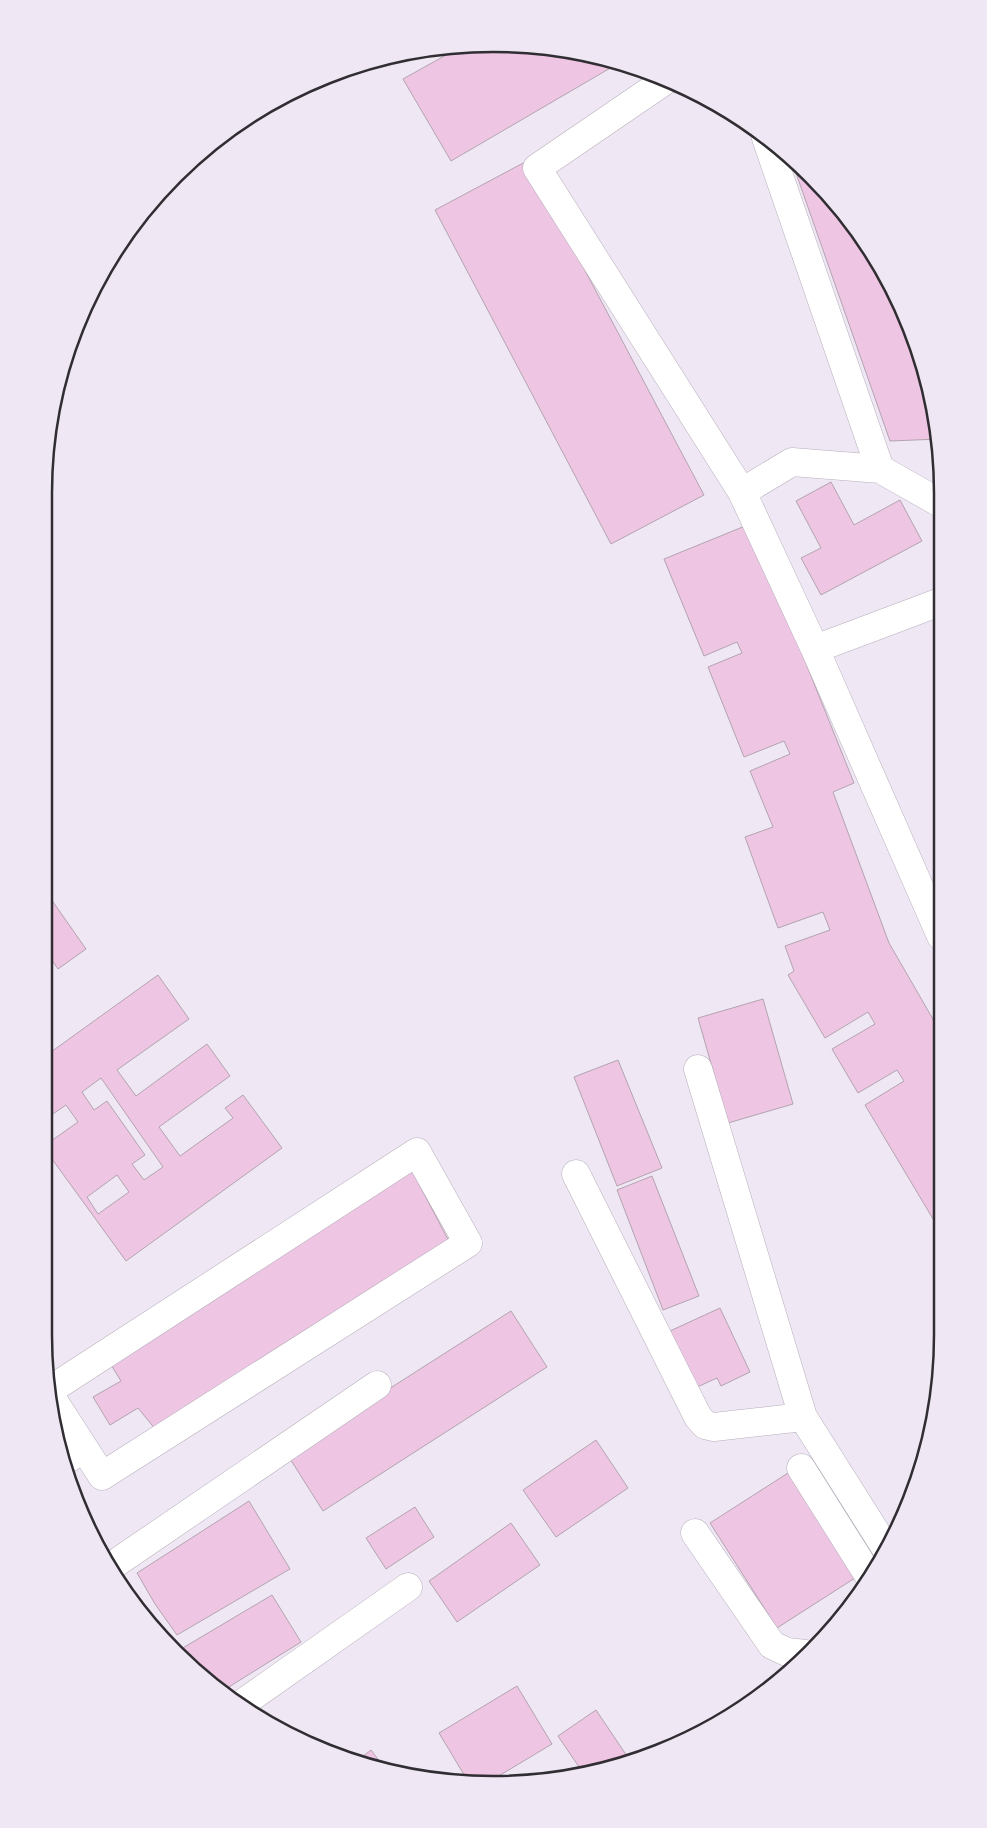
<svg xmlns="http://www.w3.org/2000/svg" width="987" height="1828" viewBox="0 0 987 1828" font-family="Quicksand,sans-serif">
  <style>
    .building { fill: #eec5e3; stroke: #b2a4ae; fill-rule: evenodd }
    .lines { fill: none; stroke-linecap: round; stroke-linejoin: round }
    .minor-casing { stroke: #b7afbc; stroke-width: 29 }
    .minor { stroke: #fff; stroke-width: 28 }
    .rim { fill: none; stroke: #312e33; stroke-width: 2.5 }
  </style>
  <rect width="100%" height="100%" fill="#f0e7f4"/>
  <path class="building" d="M 464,45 L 552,48 L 619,63 L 451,161 L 403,79 Z
    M 790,156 L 867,243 L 909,322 L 939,439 L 890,441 Z
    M 527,161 L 704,495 L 611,544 L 435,210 Z
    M 831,482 L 854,525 L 900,500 L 922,541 L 821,595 L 801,558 L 821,548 L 796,501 Z
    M 750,524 L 854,783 L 833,792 L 889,943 L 941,1033 L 942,1234 L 865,1105 L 904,1081 L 897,1070 L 858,1093 L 832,1049 L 875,1024 L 868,1012 L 825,1038 L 788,975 L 794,971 L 785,946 L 830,930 L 823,912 L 778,928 L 745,837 L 773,827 L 750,771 L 790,754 L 784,741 L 744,757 L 708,667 L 742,653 L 737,642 L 704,656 L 664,559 Z
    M 44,889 L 86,949 L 58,969 L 44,949 Z
    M 158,975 L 189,1019 L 117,1070 L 136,1096 L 207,1044 L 230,1076 L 159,1127 L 180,1156 L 233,1118 L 225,1108 L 243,1095 L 282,1148 L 126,1261 L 44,1148 L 44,1132 L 51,1141 L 78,1122 L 66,1105 L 44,1120 L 44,1057 ZM 101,1078 L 163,1167 L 144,1180 L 132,1164 L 145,1155 L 107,1101 L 94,1110 L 82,1092 ZM 117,1175 L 129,1192 L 98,1214 L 87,1197 Z
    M 763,999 L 793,1104 L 728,1123 L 698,1018 Z
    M 618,1060 L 662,1168 L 617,1186 L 574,1077 Z
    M 412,1171 L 452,1247 L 156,1430 L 138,1408 L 110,1425 L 93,1397 L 121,1381 L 105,1355 Z
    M 652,1176 L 699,1296 L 663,1310 L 617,1190 Z
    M 720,1308 L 750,1372 L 721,1386 L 717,1378 L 695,1388 L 670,1331 Z
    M 511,1311 L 547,1367 L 323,1511 L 287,1454 Z
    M 596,1440 L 628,1488 L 556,1537 L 523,1490 Z
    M 788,1473 L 855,1578 L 777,1628 L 710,1523 Z
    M 249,1501 L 290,1569 L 177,1635 L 155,1604 L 137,1573 Z
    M 415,1507 L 434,1537 L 386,1569 L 366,1538 Z
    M 511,1523 L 540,1565 L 457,1622 L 429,1581 Z
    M 272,1595 L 301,1642 L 224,1690 L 181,1649 Z
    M 517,1686 L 552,1744 L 492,1780 L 466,1778 L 439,1733 Z
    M 596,1710 L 629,1759 L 581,1770 L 558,1736 Z
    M 371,1750 L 386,1770 L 377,1769 L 358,1760 Z"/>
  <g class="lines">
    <g class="minor-casing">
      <path id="minor" d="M 666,80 L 537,168 L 742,492 L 815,649
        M 766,138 L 880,469
        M 742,492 L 792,462 L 880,469 L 940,503
        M 940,602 L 815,649 L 941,936
        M 698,1069 L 803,1417
        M 576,1174 L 698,1417 L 705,1425 L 714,1427 L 803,1417 L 887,1550
        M 53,1388 L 417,1152 L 468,1243 L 102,1476 L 55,1403
        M 65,1461 L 83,1448
        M 801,1468 L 869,1576
        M 695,1533 L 772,1645 L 787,1652 L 805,1654
        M 113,1565 L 377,1385
        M 240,1705 L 408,1587"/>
    </g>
    <use href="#minor" class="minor"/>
  </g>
  <path d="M0 0H987V1828H0ZM493 52H493A441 441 0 0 1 934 493V1335A441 441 0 0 1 493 1776H493A441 441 0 0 1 52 1335V493A441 441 0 0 1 493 52Z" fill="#f0e7f4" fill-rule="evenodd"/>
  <path class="rim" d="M493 52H493A441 441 0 0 1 934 493V1335A441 441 0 0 1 493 1776H493A441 441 0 0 1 52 1335V493A441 441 0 0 1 493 52Z"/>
</svg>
